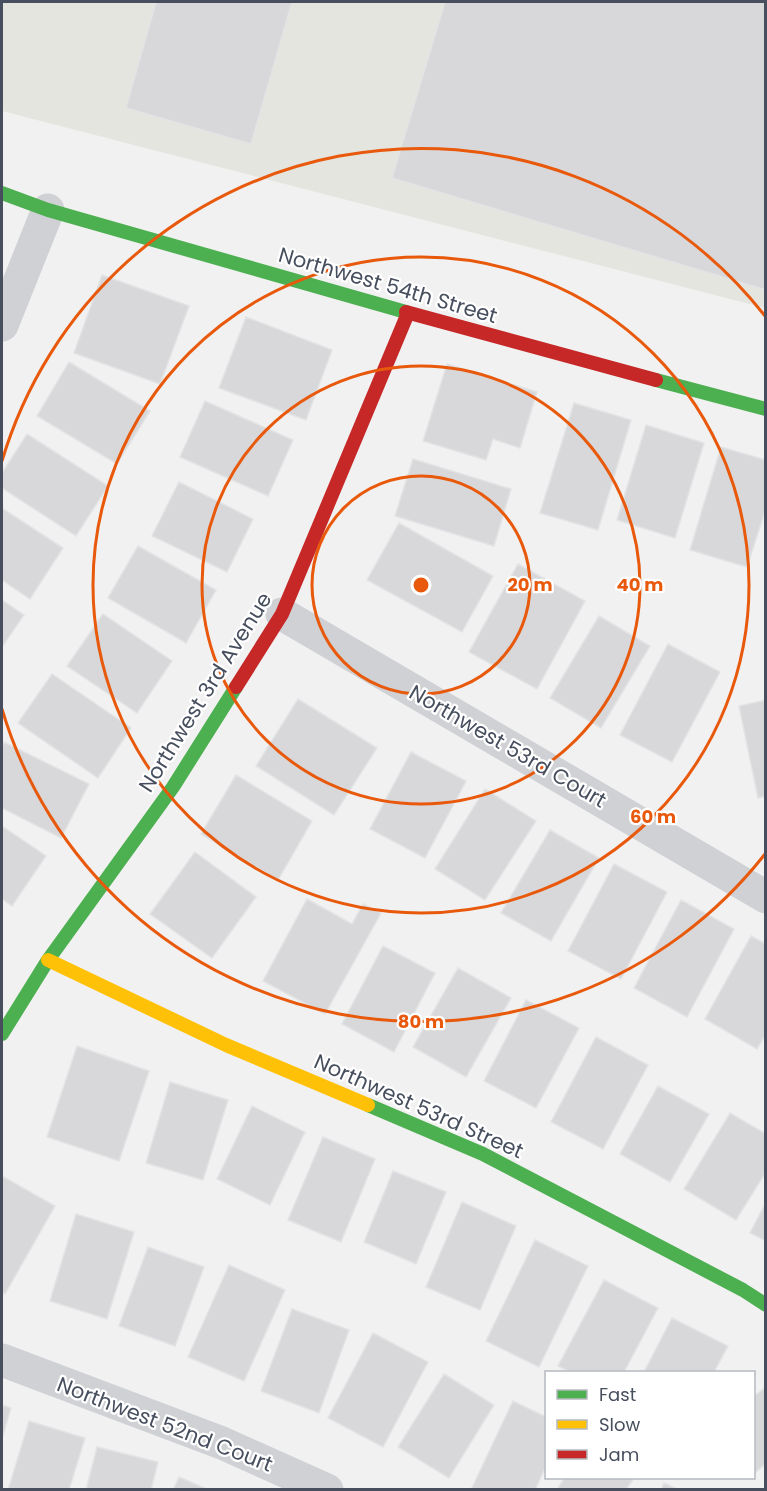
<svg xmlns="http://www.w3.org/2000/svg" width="767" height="1491" viewBox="0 0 767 1491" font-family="Poppins,sans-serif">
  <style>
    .commercial { fill: #e5e5df }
    .building { fill: #d8d8da; stroke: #e2e3e4; stroke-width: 1.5 }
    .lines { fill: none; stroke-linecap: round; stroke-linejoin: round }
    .street { stroke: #cfd1d4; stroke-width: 33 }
    .fast { stroke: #4caf50; stroke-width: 14 }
    .slow { stroke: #ffc107; stroke-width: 14 }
    .jam { stroke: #c62828; stroke-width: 14 }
    .ring { fill: none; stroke: #e8590c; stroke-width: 3 }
    .labels { text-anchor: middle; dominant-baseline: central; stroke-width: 4.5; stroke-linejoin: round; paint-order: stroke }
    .street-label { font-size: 21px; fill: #474f5e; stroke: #fff }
    .centre { fill: #e8590c; stroke: #fff; stroke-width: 3 }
    .ring-label { font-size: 18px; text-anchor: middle; font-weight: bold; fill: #e8590c; stroke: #fff; stroke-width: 4.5; stroke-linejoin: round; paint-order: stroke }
  </style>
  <rect width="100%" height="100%" fill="#f1f1f1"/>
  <path class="commercial" d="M 2,2 L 765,2 L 765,308 L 2,111 Z"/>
  <path class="building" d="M 156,2 L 292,2 L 251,144 L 126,108 Z
    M 445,2 L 766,2 L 766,290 L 392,178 Z
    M 102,275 L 189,306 L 160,384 L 74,353 Z
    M 246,317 L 332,350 L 306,420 L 219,388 Z
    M 69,362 L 150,411 L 117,464 L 37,416 Z
    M 447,364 L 537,392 L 520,448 L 493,439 L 486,460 L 423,441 Z
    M 205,401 L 293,440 L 268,496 L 180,457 Z
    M 574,403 L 631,420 L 598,530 L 540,513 Z
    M 646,425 L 704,443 L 675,538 L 617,520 Z
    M 27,434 L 108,486 L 76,536 L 2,488 L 2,473 Z
    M 721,447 L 766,460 L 766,508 L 747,567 L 690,550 Z
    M 413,459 L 511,489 L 494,546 L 395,516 Z
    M 179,482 L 253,519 L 227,572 L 152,536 Z
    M 2,508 L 63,548 L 30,599 L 2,580 Z
    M 399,523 L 493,576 L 462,632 L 367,580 Z
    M 138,546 L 216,590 L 186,643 L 108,598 Z
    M 518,564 L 585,601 L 537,689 L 469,652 Z
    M 2,600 L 24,615 L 2,647 Z
    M 103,614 L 172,661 L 137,713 L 67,666 Z
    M 599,616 L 650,646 L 601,728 L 550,698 Z
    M 668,644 L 720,672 L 672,762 L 620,735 Z
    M 52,674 L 131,728 L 98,778 L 18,723 Z
    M 298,699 L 377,748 L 334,815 L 256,766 Z
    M 766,700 L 766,796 L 758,798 L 739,706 Z
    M 4,742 L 89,784 L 61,838 L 2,808 L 2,747 Z
    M 411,752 L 466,781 L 425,858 L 370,829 Z
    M 236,775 L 312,821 L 278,880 L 201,834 Z
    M 485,789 L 536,821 L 485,900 L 435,869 Z
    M 2,826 L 46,856 L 12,906 L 2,899 Z
    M 550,830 L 599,858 L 551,941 L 501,913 Z
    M 195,852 L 256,897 L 212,958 L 150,914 Z
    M 614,864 L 667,892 L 621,979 L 568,951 Z
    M 307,899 L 352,924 L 363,904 L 381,913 L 325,1014 L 263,981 Z
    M 681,900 L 734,929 L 687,1017 L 634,988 Z
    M 751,936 L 766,944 L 766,1034 L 757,1049 L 705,1019 Z
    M 383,946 L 435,973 L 394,1052 L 342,1024 Z
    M 458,968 L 511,998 L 466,1077 L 413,1047 Z
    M 526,1000 L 579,1028 L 536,1108 L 484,1081 Z
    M 596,1037 L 648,1065 L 603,1149 L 551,1122 Z
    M 77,1046 L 149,1071 L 119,1161 L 47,1137 Z
    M 170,1082 L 228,1100 L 203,1180 L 146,1163 Z
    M 658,1086 L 709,1114 L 670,1182 L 620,1154 Z
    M 252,1106 L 305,1132 L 270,1205 L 217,1179 Z
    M 730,1113 L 766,1134 L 766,1172 L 736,1220 L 684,1189 Z
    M 323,1137 L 375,1159 L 341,1242 L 288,1220 Z
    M 393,1171 L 446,1192 L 416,1264 L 364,1242 Z
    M 2,1176 L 55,1206 L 5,1294 L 2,1292 Z
    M 462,1202 L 516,1226 L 480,1310 L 426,1287 Z
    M 766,1202 L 766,1241 L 750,1233 Z
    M 76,1214 L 134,1232 L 107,1319 L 50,1301 Z
    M 535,1240 L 588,1266 L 539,1367 L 486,1341 Z
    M 148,1247 L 204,1267 L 175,1346 L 119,1326 Z
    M 229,1265 L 285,1290 L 244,1381 L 188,1357 Z
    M 604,1280 L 658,1308 L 624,1372 L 570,1372 L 558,1366 Z
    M 292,1309 L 349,1330 L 319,1413 L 261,1391 Z
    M 672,1318 L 728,1346 L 714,1372 L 644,1372 Z
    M 373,1333 L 428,1362 L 383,1447 L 328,1418 Z
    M 444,1374 L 494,1405 L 449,1478 L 398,1447 Z
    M 766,1387 L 766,1466 L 764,1465 L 754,1474 L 754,1396 Z
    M 513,1401 L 546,1417 L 546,1466 L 535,1490 L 471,1490 Z
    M 2,1405 L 11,1408 L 2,1439 Z
    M 29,1421 L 85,1438 L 69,1490 L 8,1490 Z
    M 97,1447 L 158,1462 L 151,1490 L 86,1490 Z
    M 179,1477 L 209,1490 L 173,1490 Z
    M 564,1478 L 634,1478 L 626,1490 L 557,1490 Z
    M 664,1483 L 679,1490 L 661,1490 Z"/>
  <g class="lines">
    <path class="street" d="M 2,325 L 48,210
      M 282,614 L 766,897
      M 2,1360 L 222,1443 L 327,1490"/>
    <path class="fast" d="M 2,193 L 48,210 L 406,312
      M 656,380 L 766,409
      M 2,1034 L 48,960 L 173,787 L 236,687
      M 368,1105 L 483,1154 L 743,1290 L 766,1305"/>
    <path class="slow" d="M 48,960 L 226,1045 L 368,1105"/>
    <path class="jam" d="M 406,312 L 656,380
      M 236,687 L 282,614 L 408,313"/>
  </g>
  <g class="ring">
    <circle cx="421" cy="585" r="109"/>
    <circle cx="421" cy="585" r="219"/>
    <circle cx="421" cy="585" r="328"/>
    <path d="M765 854A437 437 0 0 1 2 709M2 461A437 437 0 0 1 765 316"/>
  </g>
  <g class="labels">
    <g class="street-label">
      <text transform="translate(388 285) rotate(16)">Northwest 54th Street</text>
      <text transform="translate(205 692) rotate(-58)">Northwest 3rd Avenue</text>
      <text transform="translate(508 746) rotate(30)">Northwest 53rd Court</text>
      <text transform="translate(419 1106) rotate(24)">Northwest 53rd Street</text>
      <text transform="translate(165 1424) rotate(21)">Northwest 52nd Court</text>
    </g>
  </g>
  <circle cx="421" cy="585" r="9" class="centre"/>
  <g class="ring-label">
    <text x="530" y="591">20 m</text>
    <text x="640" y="591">40 m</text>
    <text x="653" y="823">60 m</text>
    <text x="421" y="1028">80 m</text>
  </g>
  <rect width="767" height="1491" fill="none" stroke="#474f5e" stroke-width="6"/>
  <rect x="545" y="1371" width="210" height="108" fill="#ffffff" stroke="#b5b9bf" stroke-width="1.5"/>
  <rect x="557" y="1390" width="30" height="9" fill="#4caf50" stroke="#b5b9bf" stroke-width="1.5"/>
  <text x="599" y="1401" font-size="18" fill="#474f5e">Fast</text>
  <rect x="557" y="1420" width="30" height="9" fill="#ffc107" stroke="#b5b9bf" stroke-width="1.5"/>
  <text x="599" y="1431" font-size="18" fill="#474f5e">Slow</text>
  <rect x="557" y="1450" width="30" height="9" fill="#c62828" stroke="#b5b9bf" stroke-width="1.5"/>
  <text x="599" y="1461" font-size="18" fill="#474f5e">Jam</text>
</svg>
